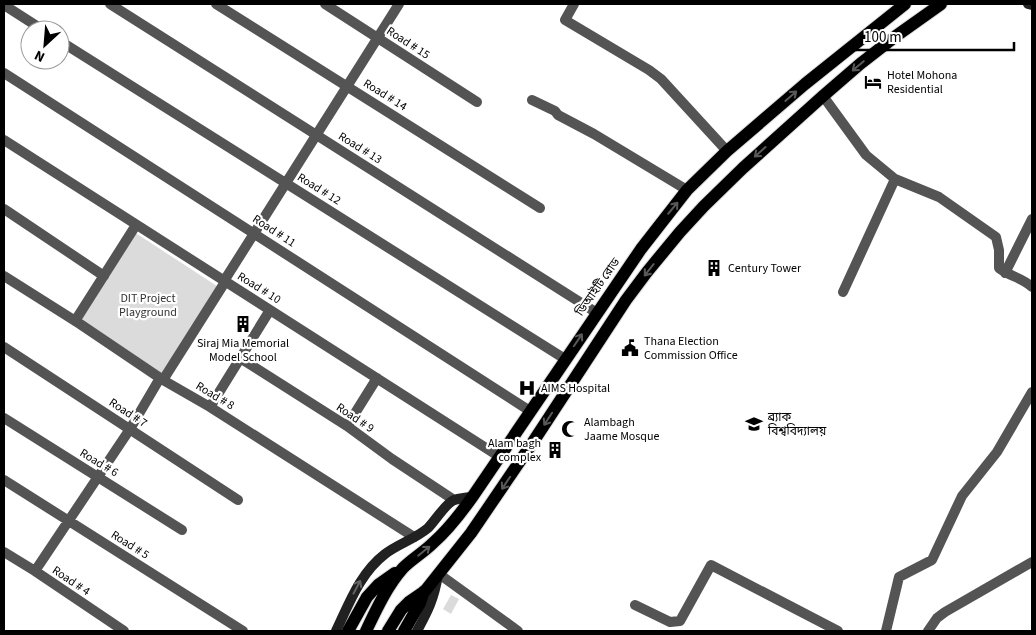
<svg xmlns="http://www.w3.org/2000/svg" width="1036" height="635" viewBox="0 0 1036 635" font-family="'Source Sans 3','Noto Sans Bengali',sans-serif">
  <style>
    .green { fill: #dbdbdb }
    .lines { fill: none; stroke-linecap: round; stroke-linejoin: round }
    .primary-casing { stroke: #dbdbdb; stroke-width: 14 }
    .street { stroke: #545454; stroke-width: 10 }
    .secondary { stroke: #212121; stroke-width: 10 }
    .primary { stroke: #000; stroke-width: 12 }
    .oneway { stroke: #595959 }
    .oneway2 { stroke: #646464 }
    .labels { text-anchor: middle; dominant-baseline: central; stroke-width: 4.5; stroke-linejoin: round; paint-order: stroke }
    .street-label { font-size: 12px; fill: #000; stroke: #fff }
    .poi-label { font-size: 12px; fill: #000; stroke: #fff; text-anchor: start }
    .park-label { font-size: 12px; fill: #323232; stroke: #fff }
  </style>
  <rect width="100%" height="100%" fill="#fff"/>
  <path class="green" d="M 134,232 L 220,288 L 161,380 L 74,324 Z
    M 451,595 L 459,599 L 451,614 L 443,609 Z"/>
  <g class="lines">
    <g class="primary-casing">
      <path id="primary" d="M 348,631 L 367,597 L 378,585 L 395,573
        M 366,631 C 376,610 387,586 403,568 C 412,559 424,552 433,543 C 449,529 461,513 473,496 L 641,249 L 687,190 L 727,151 L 805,84 L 905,4
        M 388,631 L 401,610 L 409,602 L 425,591 L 471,533 L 533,442 L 626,300 L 647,272 L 680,232 L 704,206 L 743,168 L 823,96 L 860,64 L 896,36 L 941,4
        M 404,631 L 420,603 L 424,591"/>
    </g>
    <path class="street" d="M 110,4 L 597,313
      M 216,4 L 540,208
      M 325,4 L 477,102
      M 574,4 L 565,20 L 649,70 L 661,79 L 727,151
      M 4,5 L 43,30
      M 60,41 L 565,359
      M 4,73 L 530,411
      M 823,96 L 866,155 L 895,179 L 939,197 L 996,237 L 999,250 L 999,268 C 1009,276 1023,278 1032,287
      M 532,100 L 555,111 L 558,115 L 594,134 L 687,190
      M 4,140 L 500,457
      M 4,209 L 104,276
      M 1005,273 L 1032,219
      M 4,276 L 80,324 L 163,380 L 210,407 L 414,537
      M 224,281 L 399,4
      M 843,292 L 895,179
      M 75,321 L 136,225
      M 4,347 L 238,500
      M 240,358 L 347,426 L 392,459 L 454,500
      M 163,380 L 225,282
      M 210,407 L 270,310
      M 4,418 L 182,530
      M 347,426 L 377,378
      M 4,480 L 243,631
      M 4,552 L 35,571 L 124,631
      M 35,571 L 130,429 L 160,378
      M 439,574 L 518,631
      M 635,605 L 670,622 L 680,621 L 711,565 L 838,631
      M 886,631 L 899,577 L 932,560 L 962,496 L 997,452 L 1032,392
      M 928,631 L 937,618 L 945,612 L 1032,562"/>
    <path class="secondary" d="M 1028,4 L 1032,5
      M 336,631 C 349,604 360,573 385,554 C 398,544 415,539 428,528 C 435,521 446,503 454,500 C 460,498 467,498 473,496
      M 417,631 C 428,611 434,599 438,575"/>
    <use href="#primary" class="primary"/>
  </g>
  <defs><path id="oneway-shaft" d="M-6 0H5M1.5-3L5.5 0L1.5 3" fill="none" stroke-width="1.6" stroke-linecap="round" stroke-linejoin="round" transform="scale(1.25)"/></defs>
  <g class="oneway">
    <use href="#oneway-shaft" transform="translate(858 66) rotate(140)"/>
    <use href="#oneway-shaft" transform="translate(791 96) rotate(-41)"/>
    <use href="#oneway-shaft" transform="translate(760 152) rotate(138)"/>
    <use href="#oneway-shaft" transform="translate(673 208) rotate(-50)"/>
    <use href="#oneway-shaft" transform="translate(649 270) rotate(128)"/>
    <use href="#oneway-shaft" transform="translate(578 340) rotate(-56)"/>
    <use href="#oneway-shaft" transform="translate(548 419) rotate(123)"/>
    <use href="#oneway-shaft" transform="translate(506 483) rotate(124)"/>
    <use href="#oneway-shaft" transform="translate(424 551) rotate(-39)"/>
  </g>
  <use class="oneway2" href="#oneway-shaft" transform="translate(357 587) rotate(-62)"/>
  <defs>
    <g id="hotel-bare" transform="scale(1.35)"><path d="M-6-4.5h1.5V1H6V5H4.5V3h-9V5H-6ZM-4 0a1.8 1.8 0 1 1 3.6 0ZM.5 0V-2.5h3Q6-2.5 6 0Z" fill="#000" stroke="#fff" stroke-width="2.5" paint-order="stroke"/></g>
    <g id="building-bare" transform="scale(1.35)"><path d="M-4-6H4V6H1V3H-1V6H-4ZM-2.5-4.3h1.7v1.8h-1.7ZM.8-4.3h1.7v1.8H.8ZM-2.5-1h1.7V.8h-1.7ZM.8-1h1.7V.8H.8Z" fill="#000" stroke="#fff" stroke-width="2.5" paint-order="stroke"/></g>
    <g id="civic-bare" transform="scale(1.35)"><path d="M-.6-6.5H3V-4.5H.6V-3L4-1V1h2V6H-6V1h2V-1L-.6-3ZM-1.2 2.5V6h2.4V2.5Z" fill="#000" stroke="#fff" stroke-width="2.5" paint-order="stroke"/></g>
    <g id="hospital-bare" transform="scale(1.35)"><path d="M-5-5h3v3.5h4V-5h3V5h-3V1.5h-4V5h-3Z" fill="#000" stroke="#fff" stroke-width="2.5" paint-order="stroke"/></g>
    <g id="university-bare" transform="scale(1.35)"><path d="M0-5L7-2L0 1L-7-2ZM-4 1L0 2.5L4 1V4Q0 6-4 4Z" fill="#000" stroke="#fff" stroke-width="2.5" paint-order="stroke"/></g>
    <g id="mosque-bare" transform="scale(1.35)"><path d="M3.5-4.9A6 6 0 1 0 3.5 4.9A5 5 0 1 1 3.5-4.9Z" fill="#000" stroke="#fff" stroke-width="2.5" paint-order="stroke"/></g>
  </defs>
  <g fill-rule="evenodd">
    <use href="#hotel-bare" x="873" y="82"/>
    <use href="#building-bare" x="714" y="268"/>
    <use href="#building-bare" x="243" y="324"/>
    <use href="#civic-bare" x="630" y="348"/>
    <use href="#hospital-bare" x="527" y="388"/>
    <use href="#university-bare" x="754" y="424"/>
    <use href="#mosque-bare" x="570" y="429"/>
    <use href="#building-bare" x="555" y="450"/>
  </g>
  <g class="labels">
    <g class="street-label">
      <text transform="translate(408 43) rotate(33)">Road # 15</text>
      <text transform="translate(385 95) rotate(32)">Road # 14</text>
      <text transform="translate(360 148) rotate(32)">Road # 13</text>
      <text transform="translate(319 189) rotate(32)">Road # 12</text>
      <text transform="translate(274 231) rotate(33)">Road # 11</text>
      <text transform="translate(598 287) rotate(-55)">ডিআইটি রোড</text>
      <text transform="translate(259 288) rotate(32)">Road # 10</text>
      <text transform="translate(215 396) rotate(31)">Road # 8</text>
      <text transform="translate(128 413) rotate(33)">Road # 7</text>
      <text transform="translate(355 418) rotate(34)">Road # 9</text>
      <text transform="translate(99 463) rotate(31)">Road # 6</text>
      <text transform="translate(130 545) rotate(32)">Road # 5</text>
      <text transform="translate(71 581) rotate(34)">Road # 4</text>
    </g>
    <g class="poi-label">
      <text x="887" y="75">Hotel Mohona<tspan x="887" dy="14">Residential</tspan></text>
      <text x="728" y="268">Century Tower</text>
      <text x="644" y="341">Thana Election<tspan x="644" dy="14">Commission Office</tspan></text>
      <text x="243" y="343" text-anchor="middle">Siraj Mia Memorial<tspan x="243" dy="14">Model School</tspan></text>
      <text x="541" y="388">AIMS Hospital</text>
      <text x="768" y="417">ব্র্যাক<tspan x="768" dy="14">বিশ্ববিদ্যালয়</tspan></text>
      <text x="584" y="422">Alambagh<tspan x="584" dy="14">Jaame Mosque</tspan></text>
      <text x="541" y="443" text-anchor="end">Alam bagh<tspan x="541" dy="14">complex</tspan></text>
    </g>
    <g class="park-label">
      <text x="148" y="298">DIT Project<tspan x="148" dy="14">Playground</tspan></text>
    </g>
  </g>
  <rect width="1036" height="635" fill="none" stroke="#000000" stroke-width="10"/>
  <g transform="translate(45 45) rotate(206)"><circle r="24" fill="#ffffff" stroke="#999999"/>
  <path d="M0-4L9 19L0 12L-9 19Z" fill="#000000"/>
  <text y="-8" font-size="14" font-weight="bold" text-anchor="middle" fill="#000000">N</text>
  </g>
  <path d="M856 42v8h158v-8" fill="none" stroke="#000000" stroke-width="2.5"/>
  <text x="864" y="42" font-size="15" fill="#000000" stroke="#ffffff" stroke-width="4" paint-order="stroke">100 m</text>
</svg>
